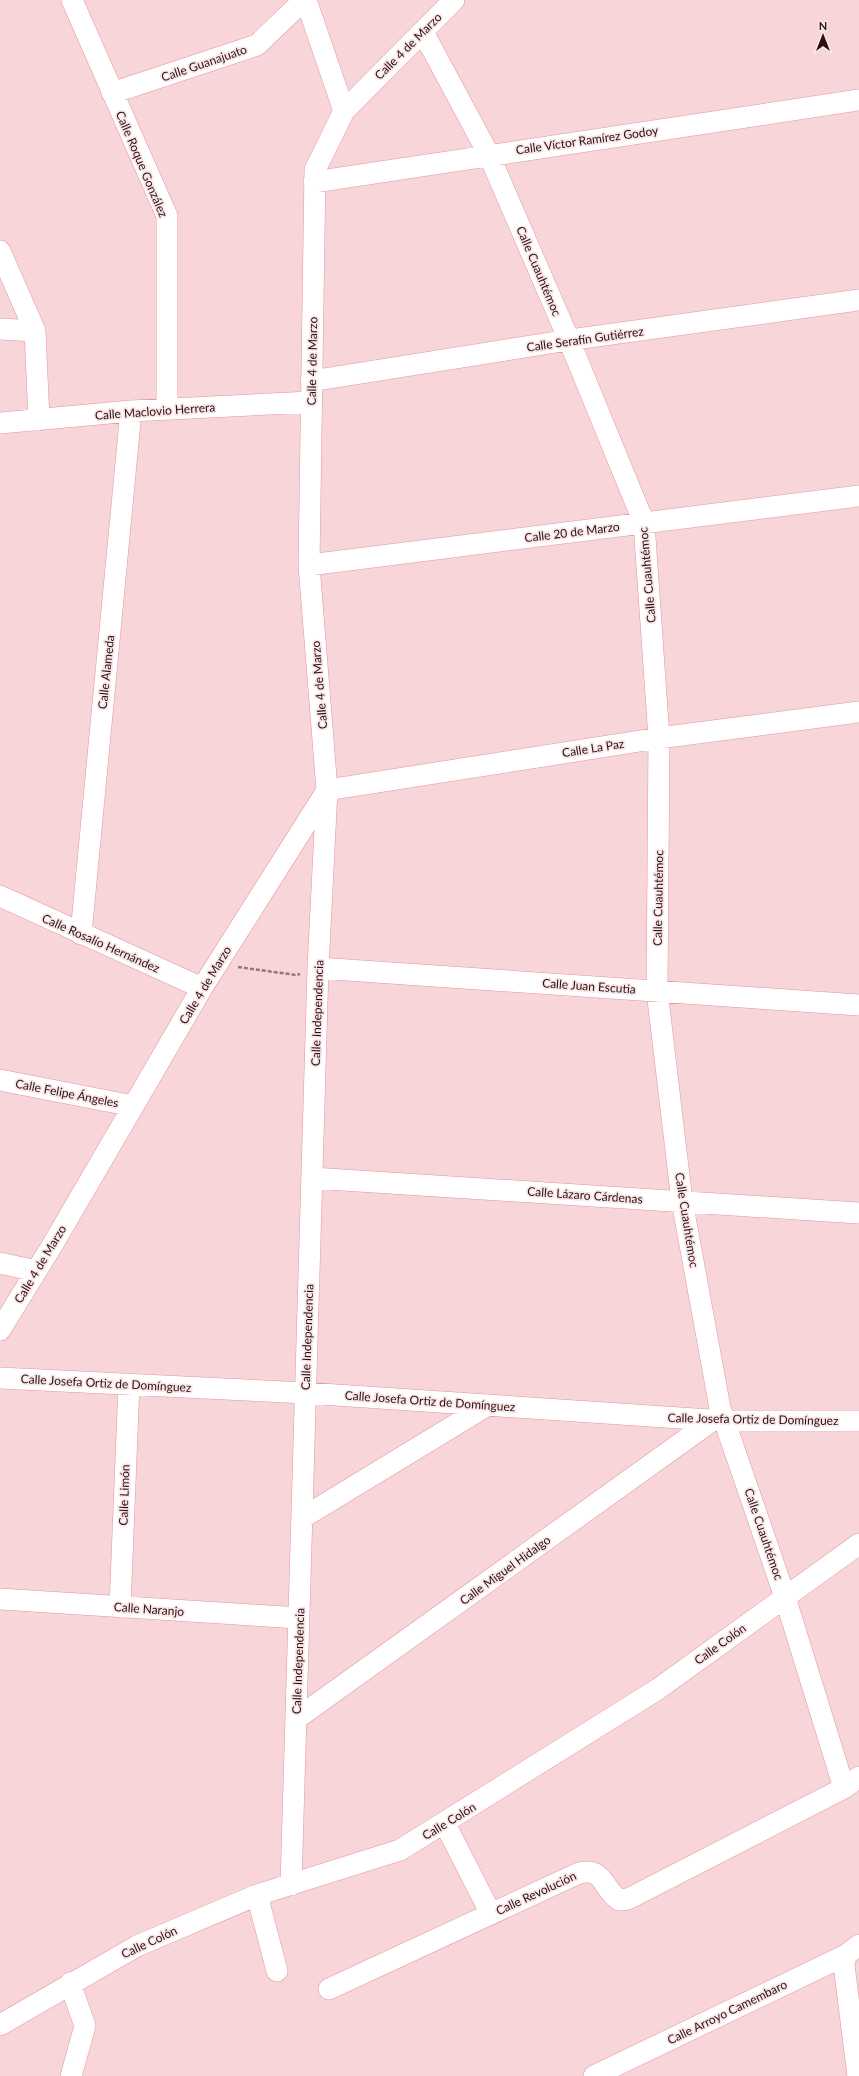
<svg xmlns="http://www.w3.org/2000/svg" width="859" height="2076" viewBox="0 0 859 2076" font-family="Lato,sans-serif">
  <style>
    .lines { fill: none; stroke-linecap: round; stroke-linejoin: round }
    .street-casing { stroke: #e5959f; stroke-width: 22 }
    .path { stroke: #96767a; stroke-width: 2.5; stroke-dasharray: 4 2; stroke-linecap: butt }
    .street { stroke: #fff; stroke-width: 21 }
    .labels { text-anchor: middle; dominant-baseline: central; stroke-width: 3.5; stroke-linejoin: round; paint-order: stroke }
    .street-label { font-size: 12px; fill: #2c0f13; stroke: #f9e7e8 }
  </style>
  <rect width="100%" height="100%" fill="#f7d5d8"/>
  <g class="lines">
    <g class="street-casing">
      <path id="street" d="M 72,0 L 167,216 L 167,409
        M 306,0 L 344,111
        M 423,32 L 489,155 L 569,340 L 644,523 L 659,738 L 657,991 L 682,1201 L 720,1408 L 785,1597 L 844,1788
        M 112,93 L 257,45 L 304,0
        M 314,182 L 859,100
        M 0,251 L 35,331 L 39,420
        M 0,329 L 35,331
        M 311,381 L 569,340 L 859,300
        M 0,423 L 131,411 L 311,402
        M 309,565 L 859,496
        M 327,790 L 659,738 L 859,712
        M 0,896 L 202,988
        M 81,934 L 131,411
        M 318,968 L 859,1005
        M 0,1080 L 133,1106
        M 312,1178 L 859,1213
        M 0,1263 L 36,1271
        M 0,1330 L 53,1244 L 202,988 L 326,792
        M 0,1378 L 306,1393 L 725,1421 L 859,1421
        M 302,1518 L 488,1405
        M 0,1599 L 299,1618
        M 120,1607 L 129,1384
        M 296,1719 L 713,1420
        M 445,1824 L 491,1914
        M 291,1885 L 318,968 L 327,790 L 309,565 L 315,170 L 344,111 L 454,0
        M 257,1895 L 277,1971
        M 846,1955 L 844,1965 L 858,2076
        M 70,1983 L 85,2026 L 71,2076
        M 329,1989 L 579,1873 C 604,1867 602,1888 619,1900 L 628,1899 L 844,1788 L 859,1777
        M 0,2025 L 137,1946 L 257,1895 L 400,1850 L 658,1689 L 859,1544
        M 594,2076 L 846,1955 L 859,1945"/>
    </g>
    <path class="path" d="M 238,967 L 296,975 L 300,974"/>
    <use href="#street" class="street"/>
  </g>
  <g class="labels">
    <g class="street-label">
      <text transform="translate(408 46) rotate(-45)">Calle 4 de Marzo</text>
      <text transform="translate(204 63) rotate(-19)">Calle Guanajuato</text>
      <text transform="translate(587 140) rotate(-8)">Calle Víctor Ramírez Godoy</text>
      <text transform="translate(142 164) rotate(67)">Calle Roque González</text>
      <text transform="translate(539 271) rotate(67)">Calle Cuauhtémoc</text>
      <text transform="translate(585 339) rotate(-8)">Calle Serafín Gutiérrez</text>
      <text transform="translate(312 361) rotate(-89)">Calle 4 de Marzo</text>
      <text transform="translate(155 411) rotate(-4)">Calle Maclovio Herrera</text>
      <text transform="translate(572 532) rotate(-7)">Calle 20 de Marzo</text>
      <text transform="translate(647 575) rotate(-95)">Calle Cuauhtémoc</text>
      <text transform="translate(106 672) rotate(-84)">Calle Alameda</text>
      <text transform="translate(319 685) rotate(-95)">Calle 4 de Marzo</text>
      <text transform="translate(593 748) rotate(-9)">Calle La Paz</text>
      <text transform="translate(658 898) rotate(-89)">Calle Cuauhtémoc</text>
      <text transform="translate(101 943) rotate(24)">Calle Rosalío Hernández</text>
      <text transform="translate(205 985) rotate(-59)">Calle 4 de Marzo</text>
      <text transform="translate(589 986) rotate(4)">Calle Juan Escutia</text>
      <text transform="translate(317 1013) rotate(-88)">Calle Independencia</text>
      <text transform="translate(67 1093) rotate(11)">Calle Felipe Ángeles</text>
      <text transform="translate(585 1195) rotate(4)">Calle Lázaro Cárdenas</text>
      <text transform="translate(687 1220) rotate(81)">Calle Cuauhtémoc</text>
      <text transform="translate(40 1264) rotate(-59)">Calle 4 de Marzo</text>
      <text transform="translate(307 1337) rotate(-88)">Calle Independencia</text>
      <text transform="translate(106 1383) rotate(3)">Calle Josefa Ortiz de Domínguez</text>
      <text transform="translate(430 1401) rotate(4)">Calle Josefa Ortiz de Domínguez</text>
      <text transform="translate(753 1419) rotate(1)">Calle Josefa Ortiz de Domínguez</text>
      <text transform="translate(124 1495) rotate(-88)">Calle Limón</text>
      <text transform="translate(764 1534) rotate(71)">Calle Cuauhtémoc</text>
      <text transform="translate(505 1570) rotate(-36)">Calle Miguel Hidalgo</text>
      <text transform="translate(149 1609) rotate(4)">Calle Naranjo</text>
      <text transform="translate(720 1644) rotate(-36)">Calle Colón</text>
      <text transform="translate(298 1661) rotate(-88)">Calle Independencia</text>
      <text transform="translate(449 1821) rotate(-31)">Calle Colón</text>
      <text transform="translate(536 1893) rotate(-25)">Calle Revolución</text>
      <text transform="translate(149 1942) rotate(-25)">Calle Colón</text>
      <text transform="translate(727 2012) rotate(-26)">Calle Arroyo Camembaro</text>
    </g>
  </g>
  <g transform="translate(823 36)" stroke="#f9e7e8" stroke-width="3" paint-order="stroke">
  <path d="M0-3L7 15L0 10L-7 15Z" fill="#2c0f13"/>
  <text y="-6" font-size="11" font-weight="bold" text-anchor="middle" fill="#2c0f13">N</text>
  </g>
</svg>
